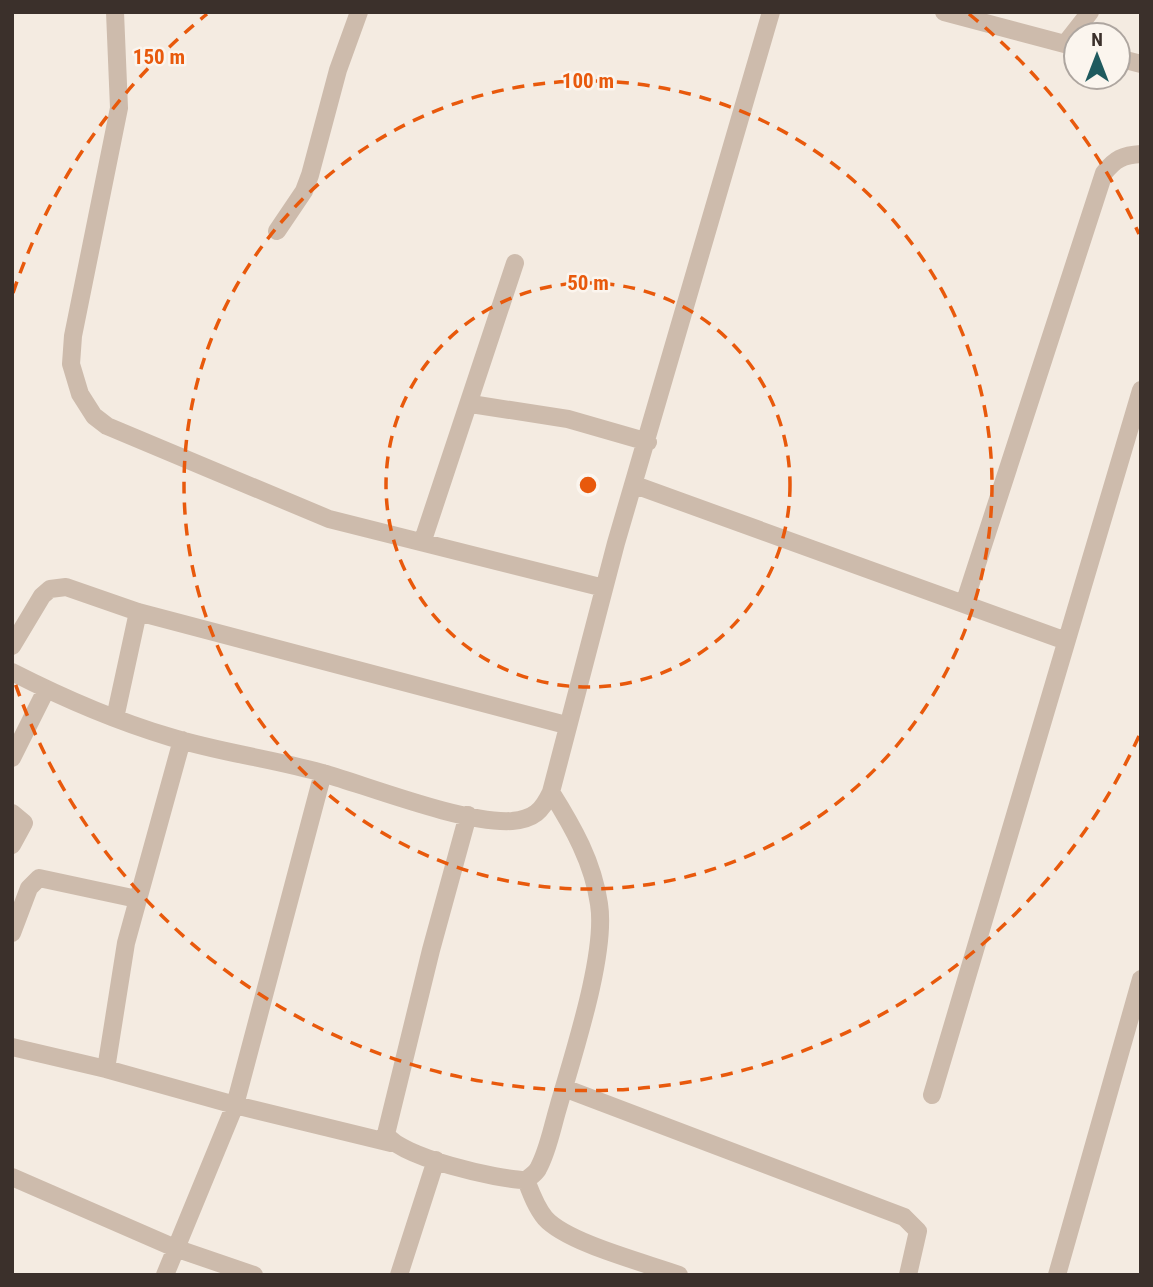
<svg xmlns="http://www.w3.org/2000/svg" width="1153" height="1287" viewBox="0 0 1153 1287" font-family="'Roboto Condensed',sans-serif">
  <style>
    .lines { fill: none; stroke-linecap: round; stroke-linejoin: round }
    .street { stroke: #cdbbac; stroke-width: 18 }
    .ring { fill: none; stroke: #e8590c; stroke-width: 3.5; stroke-dasharray: 12 9 }
    .centre { fill: #e8590c; stroke: #fbf5ee; stroke-width: 3.5 }
    .ring-label { font-size: 21px; text-anchor: middle; font-weight: bold; fill: #e8590c; stroke: #fbf5ee; stroke-width: 5; stroke-linejoin: round; paint-order: stroke }
  </style>
  <rect width="100%" height="100%" fill="#f4ebe1"/>
  <g class="lines">
    <path class="street" d="M 115,12 L 119,108 L 73,336 L 71,364 L 80,394 L 94,416 L 107,426 L 329,519 L 604,588
      M 944,12 L 1076,47
      M 1065,44 L 1090,12
      M 1118,58 L 1141,64
      M 277,231 L 304,191 L 310,175 L 338,70 L 359,12
      M 471,404 L 568,419 L 648,442
      M 635,485 L 1066,641
      M 423,540 L 515,263
      M 964,604 L 1104,173 C 1115,159 1123,155 1141,154
      M 12,646 L 42,596 L 50,589 L 66,587 L 138,612 L 566,725
      M 12,672 C 63,698 116,721 170,737 C 221,753 275,759 326,774 C 373,788 466,824 512,821 C 534,819 542,811 551,792 L 616,543 L 771,12
      M 115,718 L 138,612
      M 182,740 L 126,943 L 106,1069 L 235,1105 L 391,1143
      M 12,758 L 46,690
      M 12,813 L 24,823 L 12,845
      M 468,815 L 431,950 L 386,1134 C 399,1157 499,1180 526,1180 C 531,1176 535,1174 538,1169 C 548,1151 552,1128 558,1108 C 572,1058 607,954 599,904 C 593,862 573,827 551,792
      M 12,933 L 29,888 L 39,878 L 137,899
      M 12,1047 L 106,1069
      M 564,1088 L 904,1217 L 918,1231 L 908,1275
      M 932,1095 L 1141,390
      M 12,1177 L 175,1248 L 254,1275
      M 526,1180 C 531,1193 536,1207 545,1218 C 567,1243 646,1263 679,1275
      M 165,1275 L 235,1105 L 323,773
      M 399,1275 L 436,1160
      M 1057,1275 L 1141,979"/>
  </g>
  <g class="ring">
    <circle cx="588" cy="485" r="202"/>
    <circle cx="588" cy="485" r="404"/>
    <path d="M1139 736A606 606 0 0 1 13 677M13 293A606 606 0 0 1 207 14M969 14A606 606 0 0 1 1139 234"/>
  </g>
  <circle cx="588" cy="485" r="10" class="centre"/>
  <g class="ring-label">
    <text x="159" y="64">150 m</text>
    <text x="588" y="88">100 m</text>
    <text x="588" y="290">50 m</text>
  </g>
  <rect width="1153" height="1287" fill="none" stroke="#3b302b" stroke-width="28"/>
  <g transform="translate(1097 56)"><circle r="33" fill="#fbf5ee" stroke="#aea6a0" stroke-width="2"/>
  <path d="M0-5L12 26L0 18L-12 26Z" fill="#1f5a5e"/>
  <text y="-10" font-size="19" font-weight="bold" text-anchor="middle" fill="#3b302b">N</text>
  </g>
</svg>
